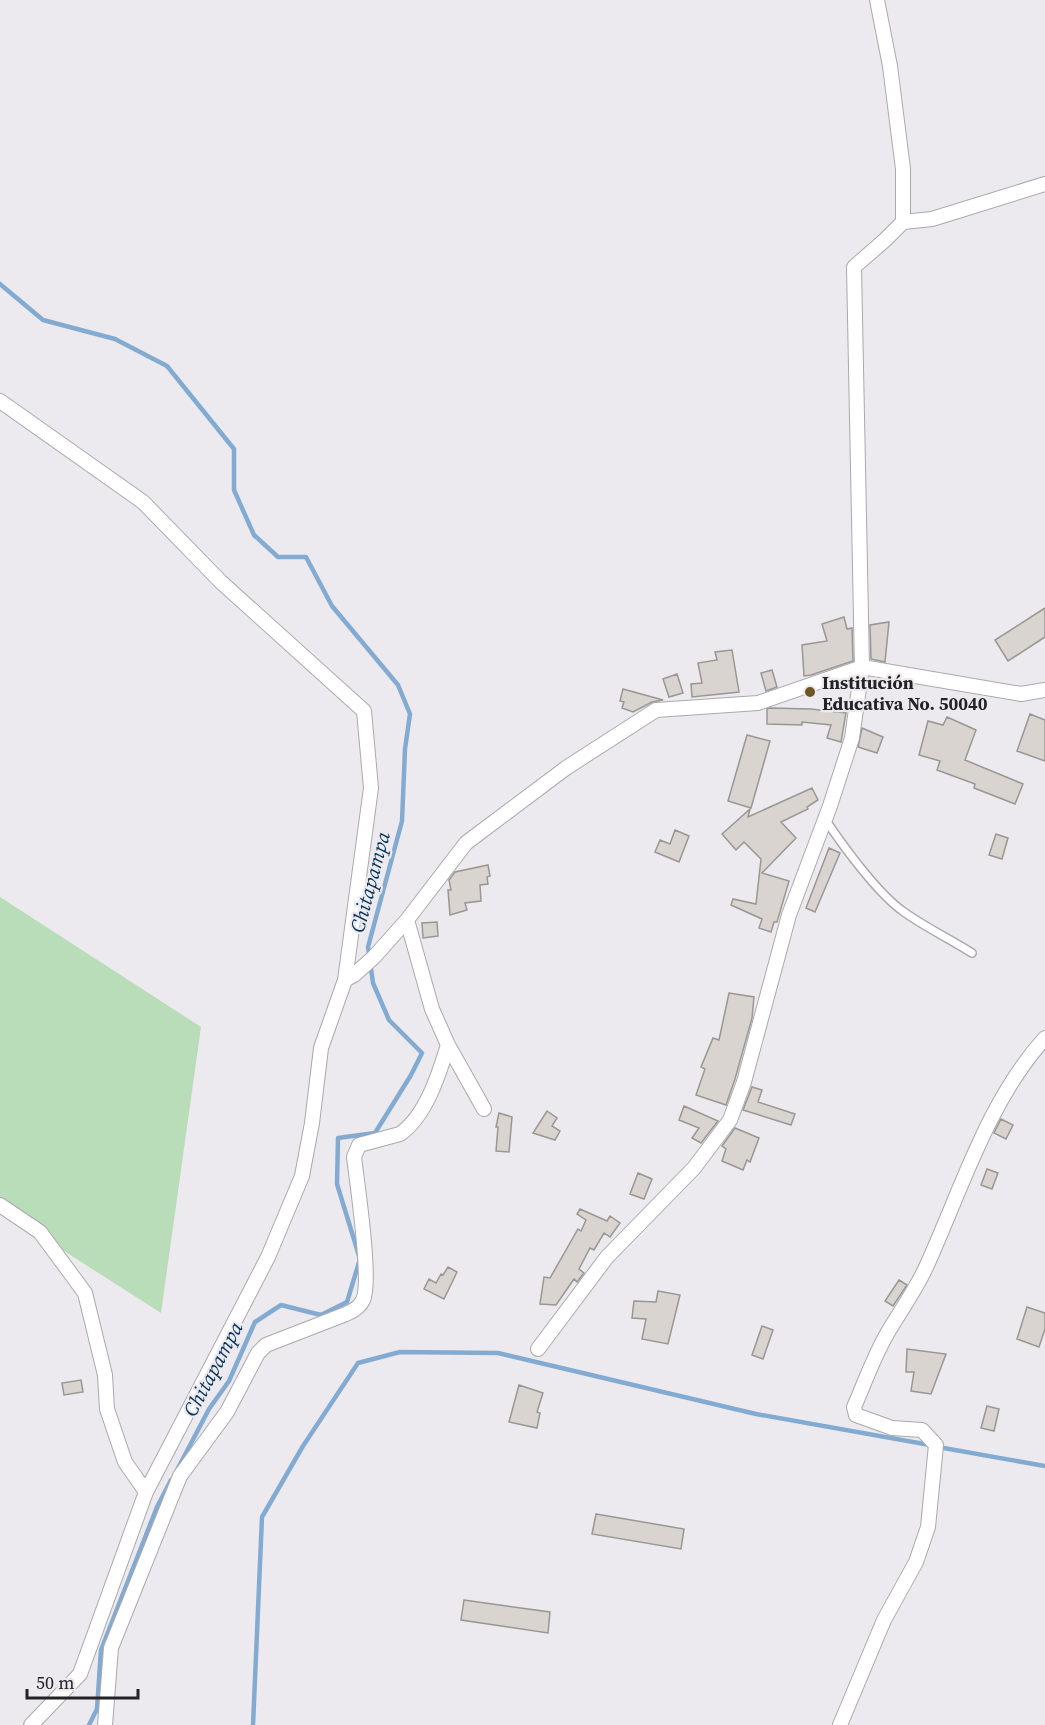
<svg xmlns="http://www.w3.org/2000/svg" width="1045" height="1725" viewBox="0 0 1045 1725" font-family="'Source Serif 4',serif">
  <style>
    .green { fill: #b9dcb9 }
    .lines { fill: none; stroke-linecap: round; stroke-linejoin: round }
    .stream { stroke: #83abd2; stroke-width: 4.5 }
    .building { fill: #d9d4d0; stroke: #9a9692; stroke-width: 1.5 }
    .service-casing { stroke: #aba8ad; stroke-width: 10 }
    .minor-casing { stroke: #aba8ad; stroke-width: 16 }
    .service { stroke: #fff; stroke-width: 7 }
    .minor { stroke: #fff; stroke-width: 14 }
    .poi-dot { fill: #6e5526; stroke: #edeaef; stroke-width: 2 }
    .labels { text-anchor: middle; dominant-baseline: central; stroke-width: 4.5; stroke-linejoin: round; paint-order: stroke }
    .poi-label { font-size: 18px; font-weight: bold; fill: #232224; stroke: #edeaef; text-anchor: start }
    .water-label { font-size: 20px; font-style: italic; fill: #033358; stroke: #edeaef }
  </style>
  <rect width="100%" height="100%" fill="#edeaef"/>
  <path class="green" d="M 0,897 L 201,1027 L 161,1313 L 0,1210 Z"/>
  <g class="lines">
    <path class="stream" d="M 0,284 L 43,320 L 115,339 L 167,366 L 234,449 L 234,490 L 254,535 L 278,557 L 306,557 L 332,606 L 398,685 L 410,714 L 405,749 L 402,821 L 368,947 L 373,983 L 389,1020 L 422,1053 L 411,1075 L 375,1133 L 338,1138 L 337,1184 L 360,1259 L 347,1302 L 321,1315 L 281,1305 L 255,1322 L 229,1381 L 209,1409 L 177,1470
      M 938,1447 L 1045,1466
      M 89,1725 L 97,1709 L 101,1650 L 157,1507 L 171,1480
      M 253,1725 L 262,1517 L 303,1446 L 358,1363 L 400,1352 L 498,1353 L 756,1414 L 930,1445"/>
  </g>
  <path class="building" d="M 1045,608 L 1045,637 L 1008,661 L 995,640 Z
    M 844,617 L 847,629 L 852,628 L 853,661 L 811,675 L 804,676 L 802,645 L 827,641 L 822,624 Z
    M 889,622 L 885,662 L 871,659 L 870,625 Z
    M 732,650 L 739,692 L 692,697 L 691,684 L 702,683 L 698,663 L 717,660 L 715,652 Z
    M 772,670 L 777,687 L 766,691 L 761,673 Z
    M 677,674 L 683,693 L 669,697 L 663,679 Z
    M 623,689 L 663,700 L 652,702 L 633,712 L 622,708 L 624,702 L 620,701 Z
    M 770,708 L 811,709 L 846,713 L 841,742 L 827,738 L 831,725 L 802,722 L 802,725 L 767,724 L 767,709 Z
    M 1030,714 L 1045,720 L 1045,761 L 1017,751 Z
    M 947,717 L 976,730 L 965,760 L 1023,784 L 1015,804 L 974,788 L 975,784 L 937,770 L 940,761 L 919,755 L 928,721 L 943,725 Z
    M 862,728 L 883,737 L 877,753 L 858,747 Z
    M 747,735 L 770,741 L 751,808 L 728,801 Z
    M 812,788 L 818,800 L 807,807 L 808,809 L 781,822 L 796,838 L 762,873 L 789,881 L 777,922 L 774,922 L 771,932 L 759,928 L 762,919 L 731,905 L 733,899 L 756,904 L 761,859 L 744,842 L 736,850 L 722,834 L 750,809 L 748,817 Z
    M 675,830 L 689,836 L 679,862 L 655,852 L 660,840 L 670,844 Z
    M 996,834 L 1008,838 L 1002,859 L 989,855 Z
    M 829,848 L 840,853 L 815,912 L 806,908 Z
    M 488,865 L 490,876 L 487,877 L 488,884 L 480,885 L 481,901 L 465,903 L 467,910 L 450,915 L 448,890 L 451,890 L 449,880 L 455,872 Z
    M 437,922 L 438,936 L 423,938 L 422,923 Z
    M 729,993 L 754,997 L 752,1018 L 735,1079 L 726,1105 L 696,1095 L 705,1069 L 701,1067 L 713,1038 L 719,1040 Z
    M 752,1087 L 762,1090 L 758,1102 L 795,1114 L 791,1125 L 743,1110 Z
    M 684,1106 L 718,1121 L 701,1143 L 692,1138 L 699,1128 L 679,1120 Z
    M 547,1111 L 557,1118 L 552,1126 L 560,1131 L 555,1140 L 533,1133 Z
    M 499,1113 L 512,1117 L 509,1152 L 496,1151 L 498,1127 L 496,1127 Z
    M 1001,1119 L 1013,1125 L 1006,1139 L 994,1133 Z
    M 735,1128 L 759,1138 L 750,1162 L 747,1160 L 743,1170 L 722,1161 L 726,1149 L 722,1146 Z
    M 987,1169 L 998,1173 L 992,1189 L 981,1185 Z
    M 638,1173 L 652,1179 L 644,1199 L 630,1194 Z
    M 580,1209 L 607,1221 L 610,1216 L 620,1223 L 610,1237 L 604,1233 L 594,1250 L 590,1248 L 579,1269 L 584,1273 L 577,1282 L 574,1279 L 556,1305 L 540,1304 L 544,1277 L 550,1278 L 578,1229 L 581,1231 L 586,1220 L 577,1214 Z
    M 448,1267 L 457,1272 L 444,1299 L 424,1289 L 429,1279 L 436,1283 L 441,1274 L 443,1275 Z
    M 899,1280 L 907,1285 L 893,1306 L 885,1301 Z
    M 658,1291 L 680,1295 L 668,1344 L 642,1339 L 646,1319 L 632,1318 L 634,1301 L 656,1302 Z
    M 1027,1307 L 1045,1313 L 1045,1329 L 1039,1347 L 1017,1339 Z
    M 762,1326 L 773,1330 L 763,1359 L 752,1355 Z
    M 907,1349 L 946,1354 L 931,1394 L 911,1391 L 914,1372 L 906,1372 Z
    M 81,1380 L 83,1392 L 64,1395 L 62,1383 Z
    M 519,1385 L 543,1393 L 537,1412 L 540,1413 L 537,1428 L 509,1422 Z
    M 987,1406 L 999,1409 L 994,1431 L 981,1428 Z
    M 596,1514 L 684,1529 L 681,1549 L 592,1534 Z
    M 464,1600 L 550,1612 L 548,1633 L 461,1620 Z"/>
  <g class="lines">
    <g class="service-casing">
      <path id="service" d="M 825,819 C 843,846 878,894 904,912 C 925,927 950,939 972,953"/>
    </g>
    <g class="minor-casing">
      <path id="minor" d="M 903,222 L 932,219 L 1045,184
        M 0,401 L 143,502 L 221,582 L 364,711 L 371,788 L 345,980 L 321,1048 L 312,1123 L 302,1176 L 268,1257 L 146,1492
        M 407,920 L 432,1009 L 448,1045 L 484,1109
        M 345,980 L 354,975 L 374,957 L 407,920 L 466,843 L 566,768 L 656,710 L 758,703 L 862,667 L 1021,694 L 1045,690
        M 0,1205 L 40,1232 L 85,1293 L 105,1375 L 107,1409 L 125,1462 L 146,1492 L 80,1674 L 31,1725
        M 538,1349 L 607,1257 L 694,1168 L 730,1120 L 744,1082 L 789,915 L 830,806 L 852,738 L 862,667 L 854,267 L 885,240 L 903,222 L 903,169 L 890,66 L 877,0
        M 105,1725 L 111,1648 L 180,1476 L 227,1412 L 258,1353 L 266,1345 L 346,1314 C 353,1311 360,1307 363,1300 C 372,1282 357,1182 354,1157 L 359,1145 L 400,1134 C 426,1116 439,1074 448,1045
        M 840,1725 L 884,1620 L 916,1562 L 928,1527 L 936,1445 L 922,1430 L 892,1428 L 856,1415 L 854,1407 C 865,1382 874,1356 888,1332 C 901,1310 917,1288 927,1265 C 962,1188 988,1101 1045,1038"/>
    </g>
    <use href="#service" class="service"/>
    <use href="#minor" class="minor"/>
  </g>
  <circle class="poi-dot" cx="810" cy="692" r="6"/>
  <g class="labels">
    <g class="poi-label">
      <text x="822" y="682">Institución<tspan x="822" dy="21">Educativa No. 50040</tspan></text>
    </g>
    <g class="water-label">
      <text transform="translate(370 882) rotate(-75)">Chitapampa</text>
      <text transform="translate(213 1369) rotate(-62)">Chitapampa</text>
    </g>
  </g>
  <path d="M27 1689v9h111v-9" fill="none" stroke="#232224" stroke-width="3"/>
  <text x="36" y="1689" font-size="18" fill="#232224" stroke="#edeaef" stroke-width="4.5" paint-order="stroke">50 m</text>
</svg>
